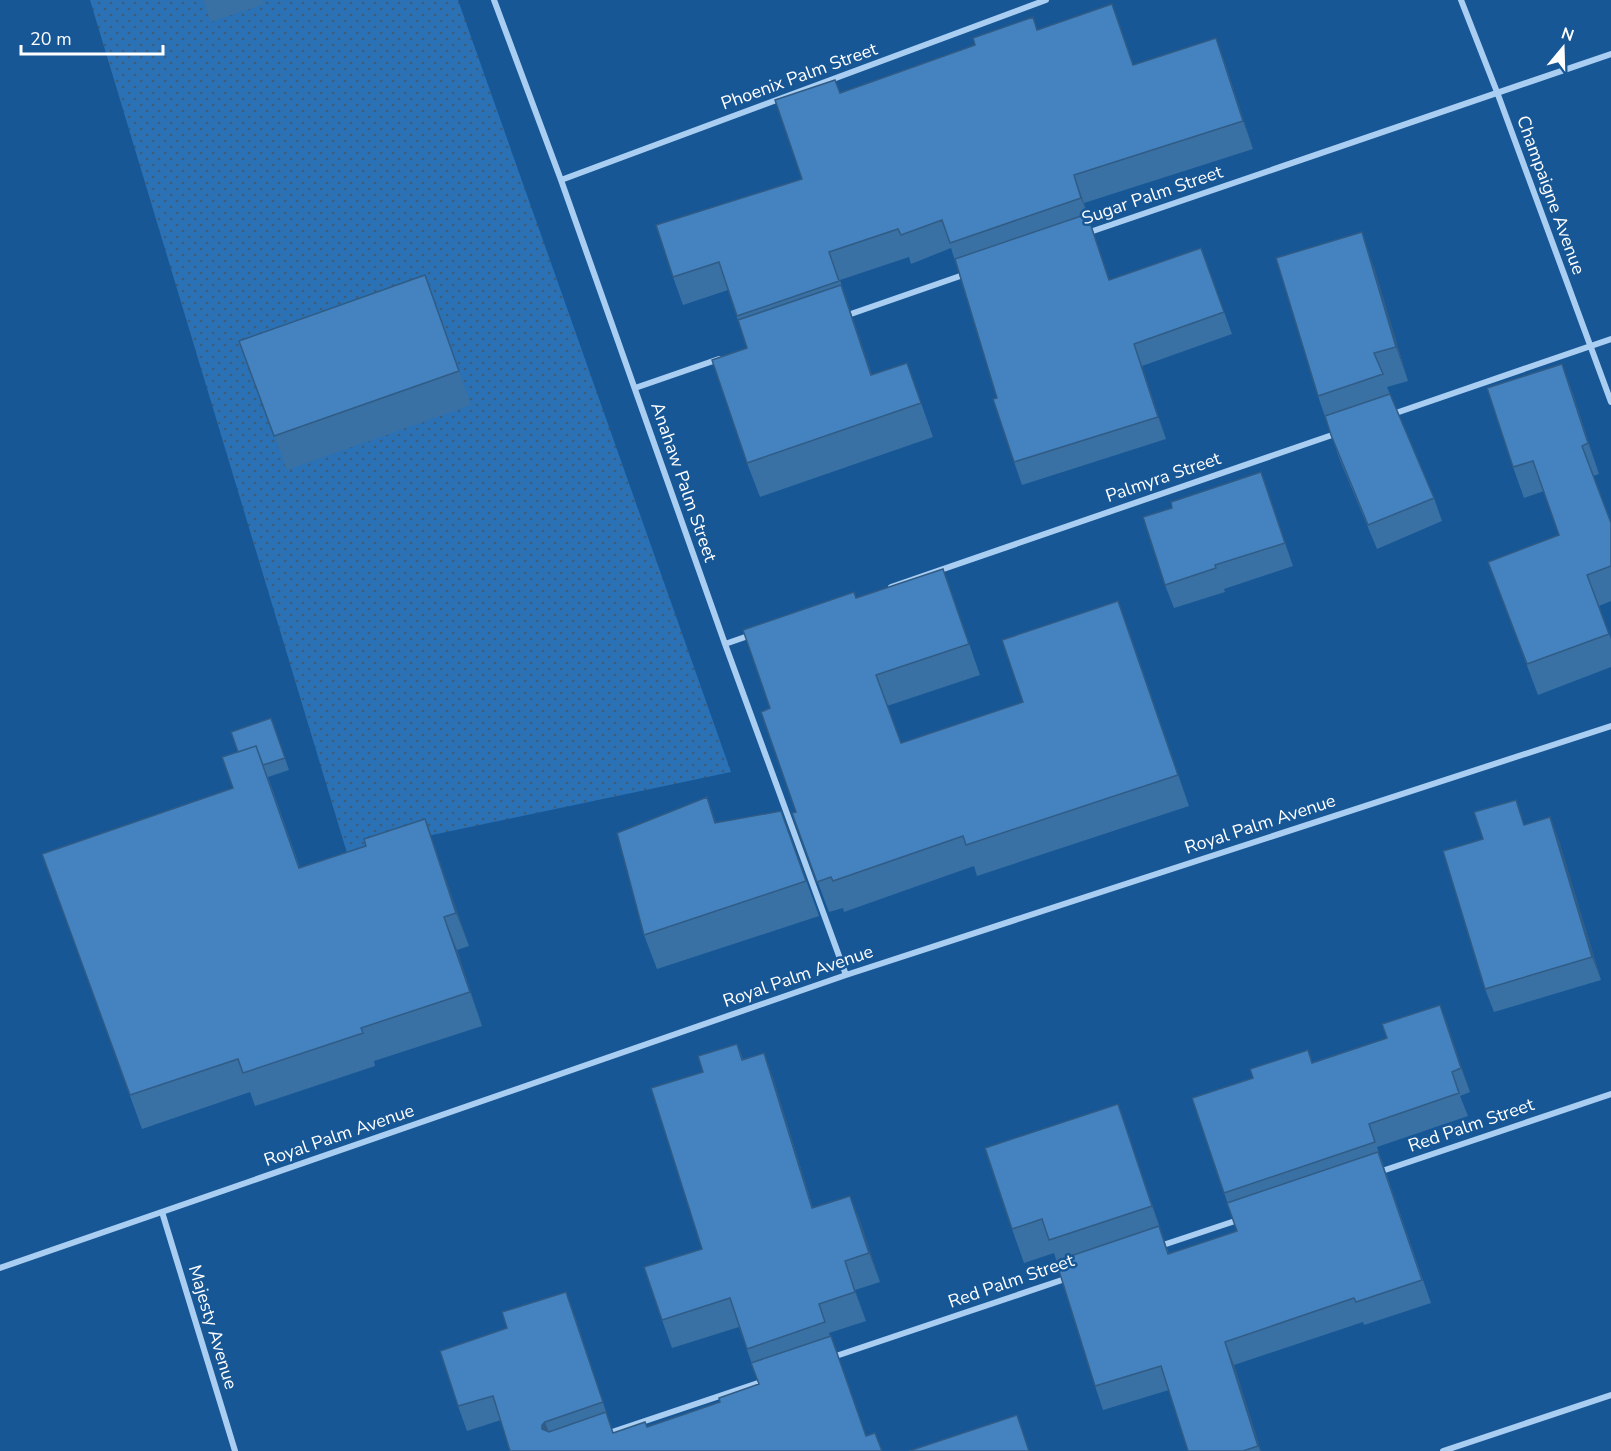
<svg xmlns="http://www.w3.org/2000/svg" width="1611" height="1451" viewBox="0 0 1611 1451" font-family="'Nunito Sans',sans-serif">
  <style>
    .park { fill: url(#park-dots) }
    .lines { fill: none; stroke-linecap: round; stroke-linejoin: round }
    .minor { stroke: #a9cef1; stroke-width: 6 }
    .wall { fill: #3a71a4 }
    .shaded-wall { fill: #305c86 }
    .building { fill: #4483bf; stroke: #305c86; stroke-width: 1.5 }
    .labels { text-anchor: middle; dominant-baseline: central; stroke-width: 5; stroke-linejoin: round; paint-order: stroke }
    .street-label { font-size: 18px; fill: #fff; stroke: #175796 }
  </style>
  <defs>
    <pattern id="park-dots" width="8" height="8" patternUnits="userSpaceOnUse" patternTransform="scale(1.5)"><rect width="8" height="8" fill="#2a72b5"/><path d="M2 2h.1M6 6h.1" fill="none" stroke="#3d5d7b" stroke-width="1.8" stroke-linecap="round"/></pattern>
  </defs>
  <rect width="100%" height="100%" fill="#175796"/>
  <path class="park" d="M 90,0 L 458,0 L 731,772 L 347,853 Z"/>
  <g class="lines">
    <path class="minor" d="M 494,0 L 561,180 L 725,644 L 846,975
      M 1461,0 L 1497,92 L 1611,402
      M 561,180 L 1046,0
      M 1087,233 L 1611,54
      M 845,316 L 966,274
      M 635,388 L 719,359
      M 1390,415 L 1611,339
      M 891,587 L 1338,433
      M 725,644 L 751,635
      M 1379,1172 L 1611,1094
      M 162,1212 L 235,1451
      M 1160,1246 L 1241,1219
      M 0,1268 L 846,975 L 1611,726
      M 830,1358 L 1068,1278
      M 606,1434 L 764,1381
      M 1443,1451 L 1611,1395"/>
  </g>
  <path class="wall" d="M 203,0 L 262,0 L 264,4 L 211,22 Z
    M 1112,4 L 1133,65 L 1216,38 L 1226,66 L 1253,149 L 1084,203 L 1109,280 L 1201,248 L 1232,334 L 1142,366 L 1166,439 L 1022,485 L 1014,462 L 997,398 L 951,248 L 911,264 L 909,257 L 840,280 L 872,375 L 907,363 L 933,437 L 760,497 L 747,463 L 747,348 L 728,290 L 683,305 L 673,277 L 802,179 L 840,93 L 1038,30 Z
    M 1374,267 L 1408,381 L 1387,387 L 1434,498 L 1442,521 L 1377,549 L 1339,458 L 1318,396 Z
    M 425,275 L 471,405 L 287,470 L 239,341 Z
    M 1562,364 L 1573,394 L 1599,474 L 1593,476 L 1611,523 L 1611,601 L 1599,606 L 1611,639 L 1611,667 L 1538,695 L 1488,562 L 1559,535 L 1544,491 L 1524,498 L 1513,467 Z
    M 1261,472 L 1293,566 L 1224,589 L 1225,592 L 1174,608 L 1165,585 L 1172,508 Z
    M 943,569 L 980,675 L 887,706 L 901,743 L 1023,702 L 1129,631 L 1189,806 L 977,876 L 974,866 L 844,912 L 843,908 L 829,912 L 792,813 L 796,812 L 770,708 L 856,598 Z
    M 271,718 L 289,770 L 268,777 L 300,868 L 366,846 L 425,819 L 469,946 L 457,950 L 482,1026 L 374,1061 L 375,1066 L 255,1106 L 250,1092 L 142,1129 L 42,854 L 233,788 L 238,752 Z
    M 707,797 L 716,823 L 781,811 L 819,916 L 657,969 L 644,935 Z
    M 1550,817 L 1559,841 L 1601,980 L 1494,1012 L 1485,989 L 1483,839 Z
    M 1440,1005 L 1470,1092 L 1460,1096 L 1468,1116 L 1377,1147 L 1431,1303 L 1364,1325 L 1363,1322 L 1234,1365 L 1261,1451 L 1188,1451 L 1169,1390 L 1103,1410 L 1095,1386 L 1054,1253 L 1024,1263 L 1012,1229 L 1118,1104 L 1169,1254 L 1237,1231 L 1192,1098 L 1313,1062 L 1387,1038 Z
    M 737,1044 L 743,1059 L 764,1053 L 774,1081 L 813,1208 L 850,1196 L 861,1224 L 880,1282 L 855,1290 L 866,1321 L 829,1333 L 866,1436 L 882,1451 L 510,1451 L 501,1420 L 467,1431 L 458,1406 L 575,1316 L 613,1433 L 647,1427 L 720,1402 L 759,1384 L 739,1327 L 672,1348 L 662,1320 L 702,1249 L 703,1072 Z"/>
  <path class="shaded-wall" d="M 1216,38 L 1226,66 L 1253,149 L 1243,121 Z
    M 1074,175 L 1084,203 L 1092,226 L 1081,198 Z
    M 1087,214 L 1095,236 L 1117,302 L 1109,280 Z
    M 1362,232 L 1374,267 L 1408,381 L 1396,347 Z
    M 841,285 L 853,319 L 884,409 L 871,375 Z
    M 1134,344 L 1142,366 L 1166,439 L 1158,417 Z
    M 1562,364 L 1573,394 L 1599,474 L 1588,443 Z
    M 1261,472 L 1270,496 L 1293,566 L 1285,543 Z
    M 1118,601 L 1129,631 L 1189,806 L 1178,775 Z
    M 1550,817 L 1559,841 L 1601,980 L 1592,957 Z
    M 425,819 L 437,853 L 469,946 L 456,913 Z
    M 444,917 L 457,950 L 482,1026 L 470,992 Z
    M 1440,1005 L 1449,1028 L 1470,1092 L 1461,1068 Z
    M 764,1053 L 774,1081 L 822,1237 L 812,1208 Z
    M 1118,1104 L 1130,1138 L 1164,1240 L 1152,1206 Z
    M 850,1196 L 861,1224 L 880,1282 L 869,1253 Z
    M 845,1261 L 855,1290 L 866,1321 L 855,1292 Z
    M 566,1292 L 575,1316 L 611,1427 L 603,1402 Z
    M 1225,1342 L 1234,1365 L 1261,1451 L 1260,1451 L 1258,1446 Z
    M 545,1422 L 554,1446 L 542,1429 L 542,1425 Z"/>
  <path class="building" d="M 1112,4 L 1133,65 L 1216,38 L 1243,121 L 1074,175 L 1081,198 L 950,243 L 942,220 L 901,235 L 898,229 L 829,252 L 839,281 L 737,316 L 719,262 L 673,277 L 656,225 L 802,179 L 775,100 L 835,80 L 840,93 L 975,45 L 973,38 L 1033,17 L 1037,30 Z
    M 1087,214 L 1109,280 L 1201,248 L 1224,312 L 1134,344 L 1158,417 L 1014,462 L 993,399 L 997,398 L 955,259 Z
    M 1362,232 L 1396,347 L 1374,353 L 1383,374 L 1318,396 L 1276,258 Z
    M 425,275 L 459,371 L 274,436 L 239,341 Z
    M 841,285 L 871,375 L 907,363 L 921,403 L 747,463 L 712,360 L 747,348 L 738,320 Z
    M 1562,364 L 1588,443 L 1582,446 L 1611,523 L 1611,566 L 1587,575 L 1609,634 L 1527,664 L 1488,562 L 1559,535 L 1533,461 L 1513,467 L 1487,388 Z
    M 1390,394 L 1434,498 L 1368,525 L 1331,435 L 1325,416 Z
    M 1261,472 L 1285,543 L 1215,565 L 1216,568 L 1165,585 L 1143,517 L 1172,508 L 1171,502 Z
    M 943,569 L 969,644 L 876,675 L 901,743 L 1023,702 L 1002,640 L 1118,601 L 1178,775 L 966,845 L 963,836 L 833,881 L 831,877 L 817,882 L 792,813 L 796,812 L 761,712 L 770,708 L 743,630 L 854,592 L 856,598 Z
    M 271,718 L 285,758 L 263,765 L 256,746 L 238,752 L 231,732 Z
    M 256,746 L 299,868 L 366,846 L 364,839 L 425,819 L 456,913 L 444,917 L 470,992 L 361,1028 L 363,1033 L 243,1073 L 238,1059 L 130,1095 L 42,854 L 233,788 L 222,757 Z
    M 707,797 L 715,823 L 781,811 L 806,881 L 644,935 L 617,833 Z
    M 1516,800 L 1524,825 L 1550,817 L 1592,957 L 1485,989 L 1443,851 L 1483,839 L 1474,812 Z
    M 1440,1005 L 1461,1068 L 1452,1072 L 1459,1093 L 1369,1124 L 1375,1142 L 1224,1193 L 1192,1098 L 1253,1078 L 1250,1069 L 1308,1050 L 1312,1063 L 1387,1038 L 1382,1024 Z
    M 737,1044 L 742,1060 L 764,1053 L 812,1208 L 850,1196 L 869,1253 L 845,1261 L 855,1292 L 819,1304 L 825,1322 L 747,1349 L 730,1298 L 662,1320 L 644,1267 L 702,1249 L 651,1088 L 703,1072 L 698,1056 Z
    M 1118,1104 L 1152,1206 L 1049,1240 L 1042,1219 L 1012,1229 L 985,1148 Z
    M 1378,1152 L 1422,1280 L 1356,1302 L 1354,1298 L 1225,1342 L 1258,1446 L 1243,1451 L 1188,1451 L 1161,1366 L 1095,1386 L 1056,1261 L 1159,1226 L 1168,1254 L 1237,1231 L 1227,1203 Z
    M 566,1292 L 603,1402 L 545,1422 L 542,1425 L 542,1429 L 549,1432 L 606,1412 L 613,1433 L 645,1422 L 647,1427 L 720,1402 L 719,1398 L 759,1384 L 751,1363 L 831,1336 L 866,1436 L 875,1433 L 882,1451 L 510,1451 L 493,1396 L 458,1406 L 440,1351 L 507,1328 L 502,1312 Z
    M 1017,1415 L 1029,1451 L 909,1451 Z"/>
  <g class="labels">
    <g class="street-label">
      <text transform="translate(799 76) rotate(-20)">Phoenix Palm Street</text>
      <text transform="translate(1152 195) rotate(-19)">Sugar Palm Street</text>
      <text transform="translate(1551 195) rotate(70)">Champaigne Avenue</text>
      <text transform="translate(1163 477) rotate(-19)">Palmyra Street</text>
      <text transform="translate(684 482) rotate(71)">Anahaw Palm Street</text>
      <text transform="translate(1260 824) rotate(-18)">Royal Palm Avenue</text>
      <text transform="translate(798 976) rotate(-19)">Royal Palm Avenue</text>
      <text transform="translate(1471 1125) rotate(-19)">Red Palm Street</text>
      <text transform="translate(339 1135) rotate(-19)">Royal Palm Avenue</text>
      <text transform="translate(1011 1281) rotate(-19)">Red Palm Street</text>
      <text transform="translate(213 1327) rotate(73)">Majesty Avenue</text>
    </g>
  </g>
  <g transform="translate(1563 48) rotate(19)" stroke="#175796" stroke-width="4.5" paint-order="stroke">
  <path d="M0-4.5L10 22L0 15L-10 22Z" fill="#ffffff"/>
  <text y="-9" font-size="16" font-weight="bold" text-anchor="middle" fill="#ffffff">N</text>
  </g>
  <path d="M21 45v9h142v-9" fill="none" stroke="#ffffff" stroke-width="3"/>
  <text x="30" y="45" font-size="18" fill="#ffffff" stroke="#175796" stroke-width="4.5" paint-order="stroke">20 m</text>
</svg>
